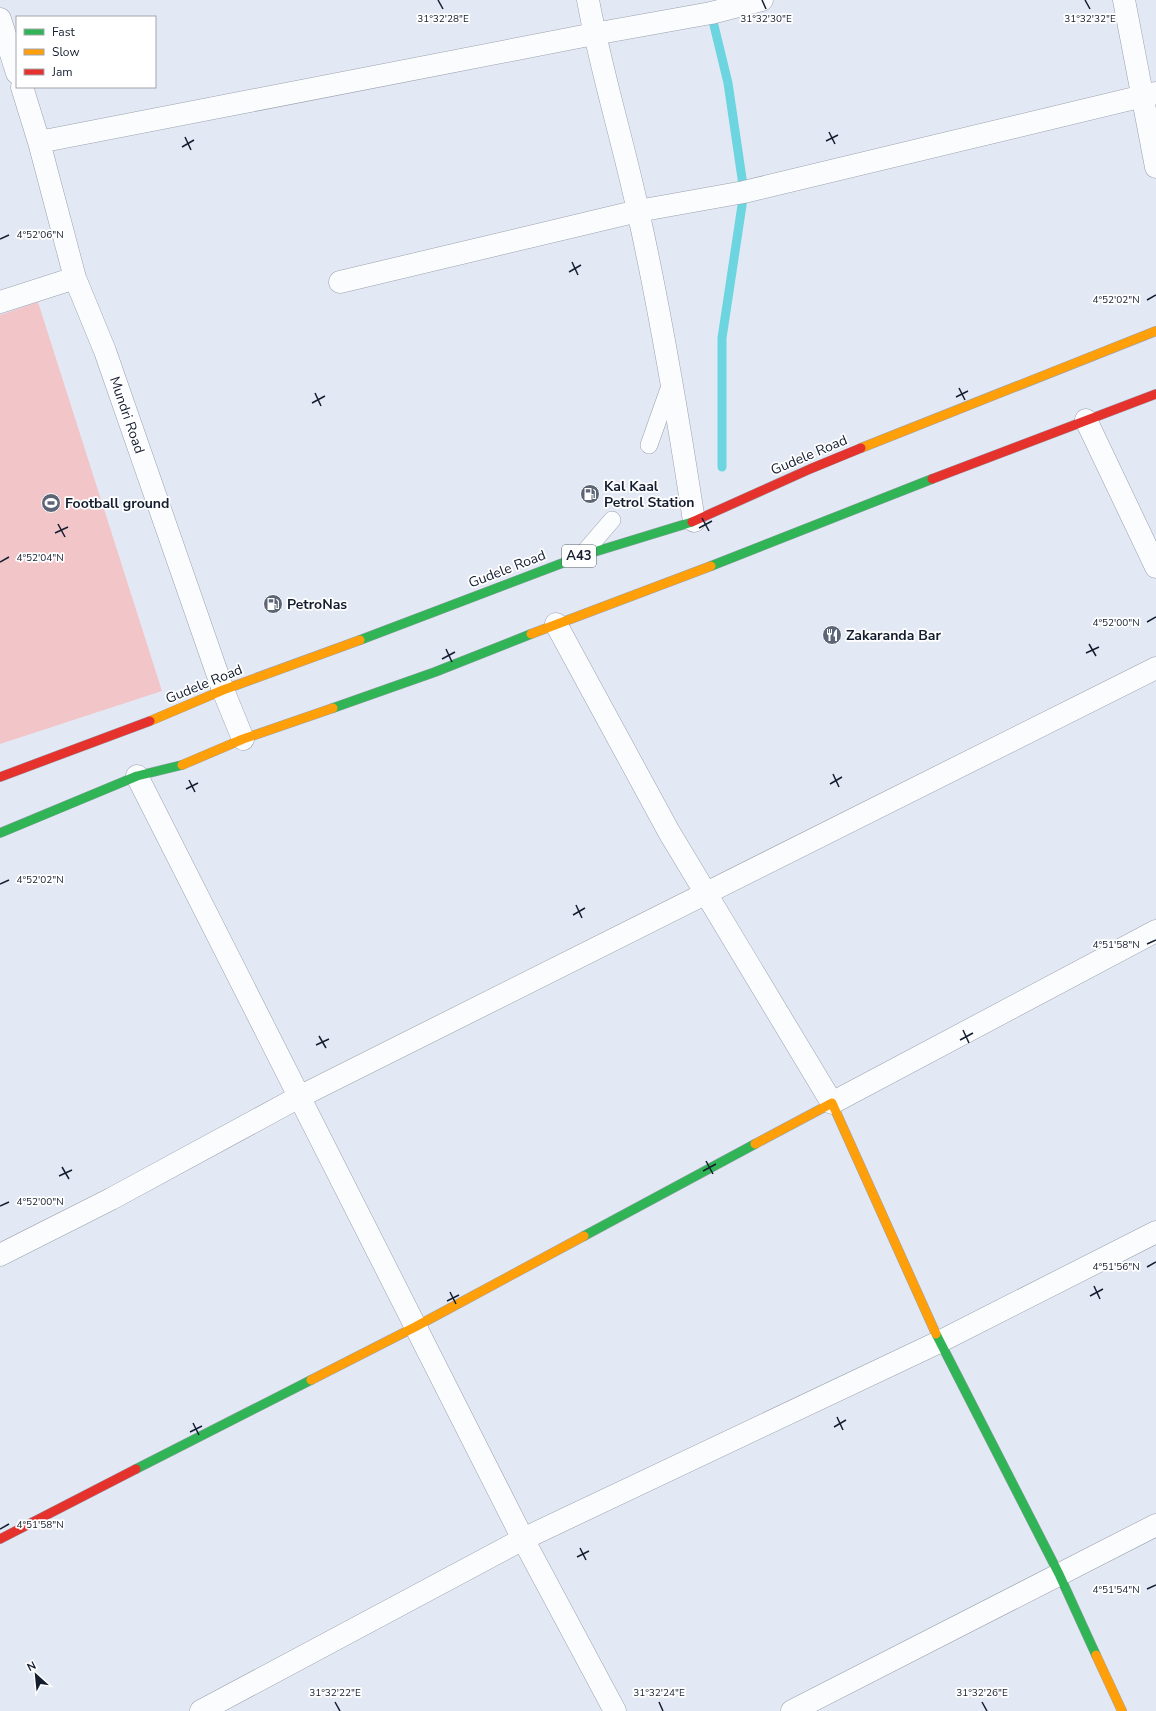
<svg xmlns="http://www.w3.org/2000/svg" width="1156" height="1711" viewBox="0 0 1156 1711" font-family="'Nunito Sans',sans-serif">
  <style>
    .pitch { fill: #f2c5c9 }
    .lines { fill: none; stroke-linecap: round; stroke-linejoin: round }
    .stream { stroke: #6dd5e0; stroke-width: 9 }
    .lane-casing { stroke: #9aa1af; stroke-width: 18 }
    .street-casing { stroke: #9aa1af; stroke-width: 23 }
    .fast-casing { stroke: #9aa1af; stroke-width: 10 }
    .slow-casing { stroke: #9aa1af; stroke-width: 10 }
    .jam-casing { stroke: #9aa1af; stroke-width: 10 }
    .lane { stroke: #fbfcfd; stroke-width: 17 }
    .street { stroke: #fbfcfd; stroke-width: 22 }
    .fast { stroke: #30b455; stroke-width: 9 }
    .slow { stroke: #ff9f0a; stroke-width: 9 }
    .jam { stroke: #e5322d; stroke-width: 9 }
    .ticks { fill: none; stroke: #141e30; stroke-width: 1.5 }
    .labels { text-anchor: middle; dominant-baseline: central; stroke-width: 3.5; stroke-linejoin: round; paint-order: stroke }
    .shield { fill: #fff; stroke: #5a626e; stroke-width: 1 }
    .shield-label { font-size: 13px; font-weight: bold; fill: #141e30 }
    .street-label { font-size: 14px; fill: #141e30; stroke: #fff }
    .poi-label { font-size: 14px; font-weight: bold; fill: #141e30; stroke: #fff; text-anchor: start }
    .ticks-label { font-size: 10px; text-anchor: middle; fill: #141e30; stroke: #fff; stroke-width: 3.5; stroke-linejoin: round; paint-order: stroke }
  </style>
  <rect width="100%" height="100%" fill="#e3e9f4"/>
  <path class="pitch" d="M 38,302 L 162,691 L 0,744 L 0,315 Z"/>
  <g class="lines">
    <path class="stream" d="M 711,13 L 728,83 L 744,192 L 722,338 L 722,467"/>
    <g class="lane-casing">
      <path id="lane" d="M 649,445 L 671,383
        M 581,556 L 612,520"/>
    </g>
    <g class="street-casing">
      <path id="street" d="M 588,0 C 601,71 623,141 638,211 C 661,314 678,417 694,521
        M 1124,0 L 1156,167
        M 0,19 L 17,73
        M 22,87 L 39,142 L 75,278 L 105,351 L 223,690 L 243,739
        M 39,142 L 594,34 L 711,13 L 762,0
        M 340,282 L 638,211 L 744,192 L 1156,93
        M 0,302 L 75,278
        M 1086,420 L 1156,567
        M 556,624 L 669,832 L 832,1103 L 1156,931
        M 137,776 L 523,1539 L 615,1711
        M 0,1255 L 111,1199 L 299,1097 L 1156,668
        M 201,1711 L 523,1539 L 939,1342 L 1156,1232
        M 792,1711 L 1156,1525"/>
    </g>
    <g class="fast-casing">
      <path id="fast" d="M 711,566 L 932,479
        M 360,640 L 581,556 L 692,522
        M 333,708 L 435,672 L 531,634
        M 0,833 L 137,776 L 182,765
        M 584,1236 L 755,1144
        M 936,1334 L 1059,1574 L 1096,1655
        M 136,1469 L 311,1380"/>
    </g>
    <g class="slow-casing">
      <path id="slow" d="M 861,448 L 1156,331
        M 531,634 L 711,566
        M 150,721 L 223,690 L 360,640
        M 182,765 L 243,739 L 333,708
        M 755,1144 L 832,1103 L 936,1334
        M 311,1380 L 415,1327 L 584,1236
        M 1096,1655 L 1122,1711"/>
    </g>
    <g class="jam-casing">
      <path id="jam" d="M 932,479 L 1156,394
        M 692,522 L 810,469 L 861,448
        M 0,777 L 150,721
        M 0,1539 L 136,1469"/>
    </g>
    <use href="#lane" class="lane"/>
    <use href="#street" class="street"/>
    <use href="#fast" class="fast"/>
    <use href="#slow" class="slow"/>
    <use href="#jam" class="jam"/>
  </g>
  <path class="ticks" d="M 438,0 L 443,9M 762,0 L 766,9M 1085,0 L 1090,9M 829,132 L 835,144M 185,137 L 191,150M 826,141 L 838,135M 182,147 L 194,140M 0,239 L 9,235M 572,262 L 578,275M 569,272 L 581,265M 1147,300 L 1156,295M 959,388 L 965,400M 315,393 L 321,406M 956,397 L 968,391M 312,403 L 325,396M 702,518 L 709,531M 58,524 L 65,537M 699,528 L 712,521M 55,533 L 68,527M 0,562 L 9,557M 1147,622 L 1156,617M 1089,644 L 1096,656M 446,649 L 452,662M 1086,653 L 1099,647M 442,659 L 455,652M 833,774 L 839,787M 189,780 L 195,792M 830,784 L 842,777M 186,789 L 198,783M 0,884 L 9,880M 576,905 L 582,918M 573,915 L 585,908M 1147,944 L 1156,940M 963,1030 L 969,1043M 319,1036 L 326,1048M 960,1040 L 973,1033M 316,1045 L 329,1039M 706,1161 L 713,1174M 62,1167 L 69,1179M 703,1171 L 716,1164M 59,1176 L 72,1170M 0,1206 L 9,1202M 1147,1267 L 1156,1262M 1094,1286 L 1100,1299M 450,1292 L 456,1304M 1090,1296 L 1103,1289M 447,1301 L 459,1295M 837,1417 L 843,1430M 193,1423 L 199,1435M 834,1427 L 846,1420M 190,1432 L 202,1426M 0,1529 L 9,1524M 580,1548 L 586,1560M 577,1557 L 589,1551M 1147,1589 L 1156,1585M 335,1702 L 340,1711M 659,1702 L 663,1711M 982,1702 L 987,1711"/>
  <defs>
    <g id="fuel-disc" transform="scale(1)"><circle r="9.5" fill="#5c6575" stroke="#fff"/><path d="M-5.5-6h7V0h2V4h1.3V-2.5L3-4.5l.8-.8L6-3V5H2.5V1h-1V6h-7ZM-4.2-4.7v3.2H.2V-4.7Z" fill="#fff"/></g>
    <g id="stadium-disc" transform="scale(1)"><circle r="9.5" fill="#5c6575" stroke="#fff"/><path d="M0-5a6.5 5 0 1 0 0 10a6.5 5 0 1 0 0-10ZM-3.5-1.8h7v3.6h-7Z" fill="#fff"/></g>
    <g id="restaurant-disc" transform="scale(1)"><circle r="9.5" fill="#5c6575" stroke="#fff"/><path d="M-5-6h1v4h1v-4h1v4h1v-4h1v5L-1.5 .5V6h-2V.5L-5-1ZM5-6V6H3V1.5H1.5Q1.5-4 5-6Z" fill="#fff"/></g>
  </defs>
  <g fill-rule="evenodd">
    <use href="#fuel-disc" x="590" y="494"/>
    <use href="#stadium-disc" x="51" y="503"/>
    <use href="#fuel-disc" x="273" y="604"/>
    <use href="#restaurant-disc" x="832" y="635"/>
  </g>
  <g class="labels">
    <rect class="shield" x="562" y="545" width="34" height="22" rx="3"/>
    <g class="shield-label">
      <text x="579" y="556">A43</text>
    </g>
    <g class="street-label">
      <text transform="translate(127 415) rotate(71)">Mundri Road</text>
      <text transform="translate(809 455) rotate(-23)">Gudele Road</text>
      <text transform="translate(507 569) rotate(-21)">Gudele Road</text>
      <text transform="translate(204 684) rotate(-22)">Gudele Road</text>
    </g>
    <g class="poi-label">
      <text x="604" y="486">Kal Kaal<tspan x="604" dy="16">Petrol Station</tspan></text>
      <text x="65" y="503">Football ground</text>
      <text x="287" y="604">PetroNas</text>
      <text x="846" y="635">Zakaranda Bar</text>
    </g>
  </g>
  <g class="ticks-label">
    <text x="443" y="22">31°32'28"E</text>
    <text x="766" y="22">31°32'30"E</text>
    <text x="1090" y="22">31°32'32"E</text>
    <text x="40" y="238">4°52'06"N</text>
    <text x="1116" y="303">4°52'02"N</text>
    <text x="40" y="561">4°52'04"N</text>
    <text x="1116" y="626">4°52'00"N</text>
    <text x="40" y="883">4°52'02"N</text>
    <text x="1116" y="948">4°51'58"N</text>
    <text x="40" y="1205">4°52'00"N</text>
    <text x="1116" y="1270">4°51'56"N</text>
    <text x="40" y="1528">4°51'58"N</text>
    <text x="1116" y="1593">4°51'54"N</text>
    <text x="335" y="1696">31°32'22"E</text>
    <text x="659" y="1696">31°32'24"E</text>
    <text x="982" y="1696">31°32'26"E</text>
  </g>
  <rect x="16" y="16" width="140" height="72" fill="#ffffff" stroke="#a1a5ac"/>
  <rect x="24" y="29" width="20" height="6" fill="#30b455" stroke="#a1a5ac"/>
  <text x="52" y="36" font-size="12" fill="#141e30">Fast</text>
  <rect x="24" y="49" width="20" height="6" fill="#ff9f0a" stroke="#a1a5ac"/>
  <text x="52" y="56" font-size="12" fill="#141e30">Slow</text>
  <rect x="24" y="69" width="20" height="6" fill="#e5322d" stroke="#a1a5ac"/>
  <text x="52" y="76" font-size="12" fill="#141e30">Jam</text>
  <g transform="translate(36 1675) rotate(333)" stroke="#ffffff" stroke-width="3" paint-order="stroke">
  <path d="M0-3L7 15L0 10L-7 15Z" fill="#141e30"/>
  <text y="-6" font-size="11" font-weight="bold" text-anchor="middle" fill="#141e30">N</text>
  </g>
</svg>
